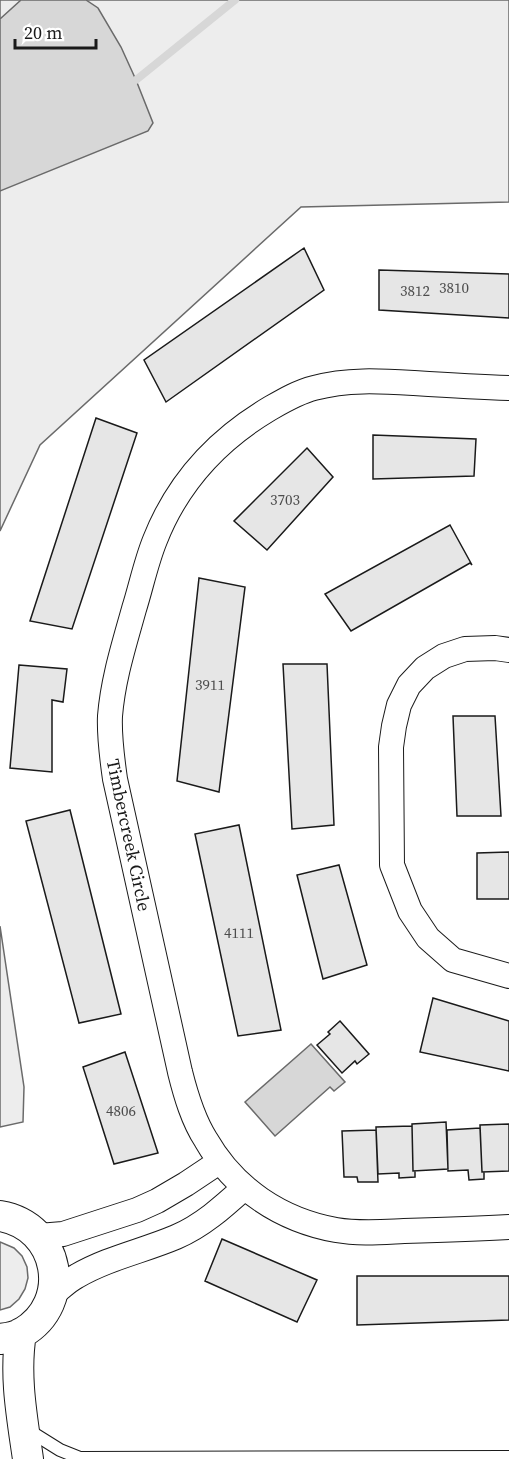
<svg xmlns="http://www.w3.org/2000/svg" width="509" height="1459" viewBox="0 0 509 1459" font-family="'Source Serif 4',serif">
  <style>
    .built { fill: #ededed; stroke: #6a6a6a; stroke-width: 1.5 }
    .water { fill: #d7d7d7; stroke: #6a6a6a; stroke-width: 1.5 }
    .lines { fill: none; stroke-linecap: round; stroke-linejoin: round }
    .stream { stroke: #d7d7d7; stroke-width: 8 }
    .building { fill: #e6e6e6; stroke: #1a1a1a; stroke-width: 1.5 }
    .service-casing { stroke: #1a1a1a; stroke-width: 14 }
    .minor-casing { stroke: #1a1a1a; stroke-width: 26 }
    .tertiary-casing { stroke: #1a1a1a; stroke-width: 32 }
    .service { stroke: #fff; stroke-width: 12 }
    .minor { stroke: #fff; stroke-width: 24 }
    .tertiary { stroke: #fff; stroke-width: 30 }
    .labels { text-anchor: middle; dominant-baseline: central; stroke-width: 4.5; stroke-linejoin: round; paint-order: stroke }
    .number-label { font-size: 15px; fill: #4d4d4d }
    .street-label { font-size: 18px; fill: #1a1a1a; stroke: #fff }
  </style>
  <rect width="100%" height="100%" fill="#fff"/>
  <path class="built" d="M 0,0 L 509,0 L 509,202 L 301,207 L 40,445 L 0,531 Z
    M 0,926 L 24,1087 L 23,1122 L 0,1127 Z
    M 0,1242 L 14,1248 L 22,1256 L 27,1267 L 28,1278 L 25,1289 L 19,1299 L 10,1307 L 0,1310 Z"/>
  <path class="water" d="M 21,0 L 86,0 L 98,8 L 121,47 L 136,80 L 153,123 L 148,131 L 0,191 L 0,19 Z
    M 311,1044 L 345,1082 L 334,1091 L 330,1087 L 275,1136 L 245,1102 Z"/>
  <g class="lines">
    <path class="stream" d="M 136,80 L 235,0"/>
  </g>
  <path class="building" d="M 304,248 L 324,290 L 166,402 L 144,360 Z
    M 379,270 L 509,274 L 509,318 L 379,310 Z
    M 96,418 L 137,433 L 72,629 L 30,621 Z
    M 373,435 L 476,439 L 474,476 L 373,479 Z
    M 307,448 L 333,477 L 267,550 L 234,521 Z
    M 450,525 L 472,565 L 470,563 L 351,631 L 325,594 Z
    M 199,578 L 245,587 L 219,792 L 177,781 Z
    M 283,664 L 327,664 L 334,825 L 292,829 Z
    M 19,665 L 67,669 L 63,702 L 52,700 L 52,772 L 10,768 Z
    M 453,716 L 495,716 L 501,816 L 457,816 Z
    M 70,810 L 121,1014 L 79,1023 L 26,821 Z
    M 239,825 L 281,1030 L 238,1036 L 195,834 Z
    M 509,852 L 509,899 L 477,899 L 477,853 Z
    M 339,865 L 367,965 L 323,979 L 297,875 Z
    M 433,998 L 509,1021 L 509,1071 L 420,1052 Z
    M 340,1021 L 369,1054 L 357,1064 L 355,1061 L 342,1073 L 317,1045 L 330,1034 L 328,1032 Z
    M 125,1052 L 158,1153 L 114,1164 L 83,1067 Z
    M 446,1122 L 448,1169 L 413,1171 L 412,1124 Z
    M 509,1124 L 509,1171 L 482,1172 L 480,1125 Z
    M 412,1126 L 413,1171 L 415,1171 L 415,1177 L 399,1178 L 399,1173 L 378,1174 L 376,1127 Z
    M 480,1128 L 482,1172 L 484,1172 L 484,1179 L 469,1180 L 468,1170 L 448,1171 L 447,1130 Z
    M 376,1130 L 378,1182 L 358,1182 L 357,1177 L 344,1177 L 342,1131 Z
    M 222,1239 L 317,1280 L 297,1322 L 205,1281 Z
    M 357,1276 L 509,1276 L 509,1320 L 357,1325 Z"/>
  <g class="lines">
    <g class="service-casing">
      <path id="service" d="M 28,1430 L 60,1450 L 80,1458 L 509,1457"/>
    </g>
    <g class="minor-casing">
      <path id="minor" d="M 509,388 C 477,387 445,385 414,383 C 380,381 347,379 314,388 C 298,392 283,401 269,409 C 217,440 177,484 155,540 C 146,562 141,587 134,609 C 124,645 113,679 110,716 C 109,737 112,758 115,779 L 180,1072 C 186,1096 193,1120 206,1140 C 234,1189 281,1220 336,1230 C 359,1234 382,1232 404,1231 C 439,1230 474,1229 509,1227
        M 509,650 L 495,648 L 465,649 L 444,656 L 425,668 L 409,685 L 399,705 L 394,726 L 391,747 L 392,865 L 410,911 L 428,938 L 453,960 L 509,976
        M 39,1236 L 63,1234 L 137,1210 L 157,1201 L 186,1184 L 219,1162
        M 51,1296 C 59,1290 67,1281 77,1276 C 108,1258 143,1251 176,1237 C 202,1226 223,1207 244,1188"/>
    </g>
    <g class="tertiary-casing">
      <path id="tertiary" d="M 0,1216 C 60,1226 74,1303 22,1333 C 15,1337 8,1338 0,1339
        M 21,1333 C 14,1375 22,1417 28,1459"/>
    </g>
    <use href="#service" class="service"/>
    <use href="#minor" class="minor"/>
    <use href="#tertiary" class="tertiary"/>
  </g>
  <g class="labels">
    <g class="number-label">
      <text x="454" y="287">3810</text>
      <text x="415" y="290">3812</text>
      <text x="285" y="499">3703</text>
      <text x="210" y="684">3911</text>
      <text x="239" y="932">4111</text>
      <text x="121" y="1110">4806</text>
    </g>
    <g class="street-label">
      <text transform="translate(129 835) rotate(78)">Timbercreek Circle</text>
    </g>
  </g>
  <path d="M15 39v9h81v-9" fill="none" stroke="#1a1a1a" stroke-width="3"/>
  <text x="24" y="39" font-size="18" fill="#1a1a1a" stroke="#ffffff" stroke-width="4.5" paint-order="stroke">20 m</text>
</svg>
